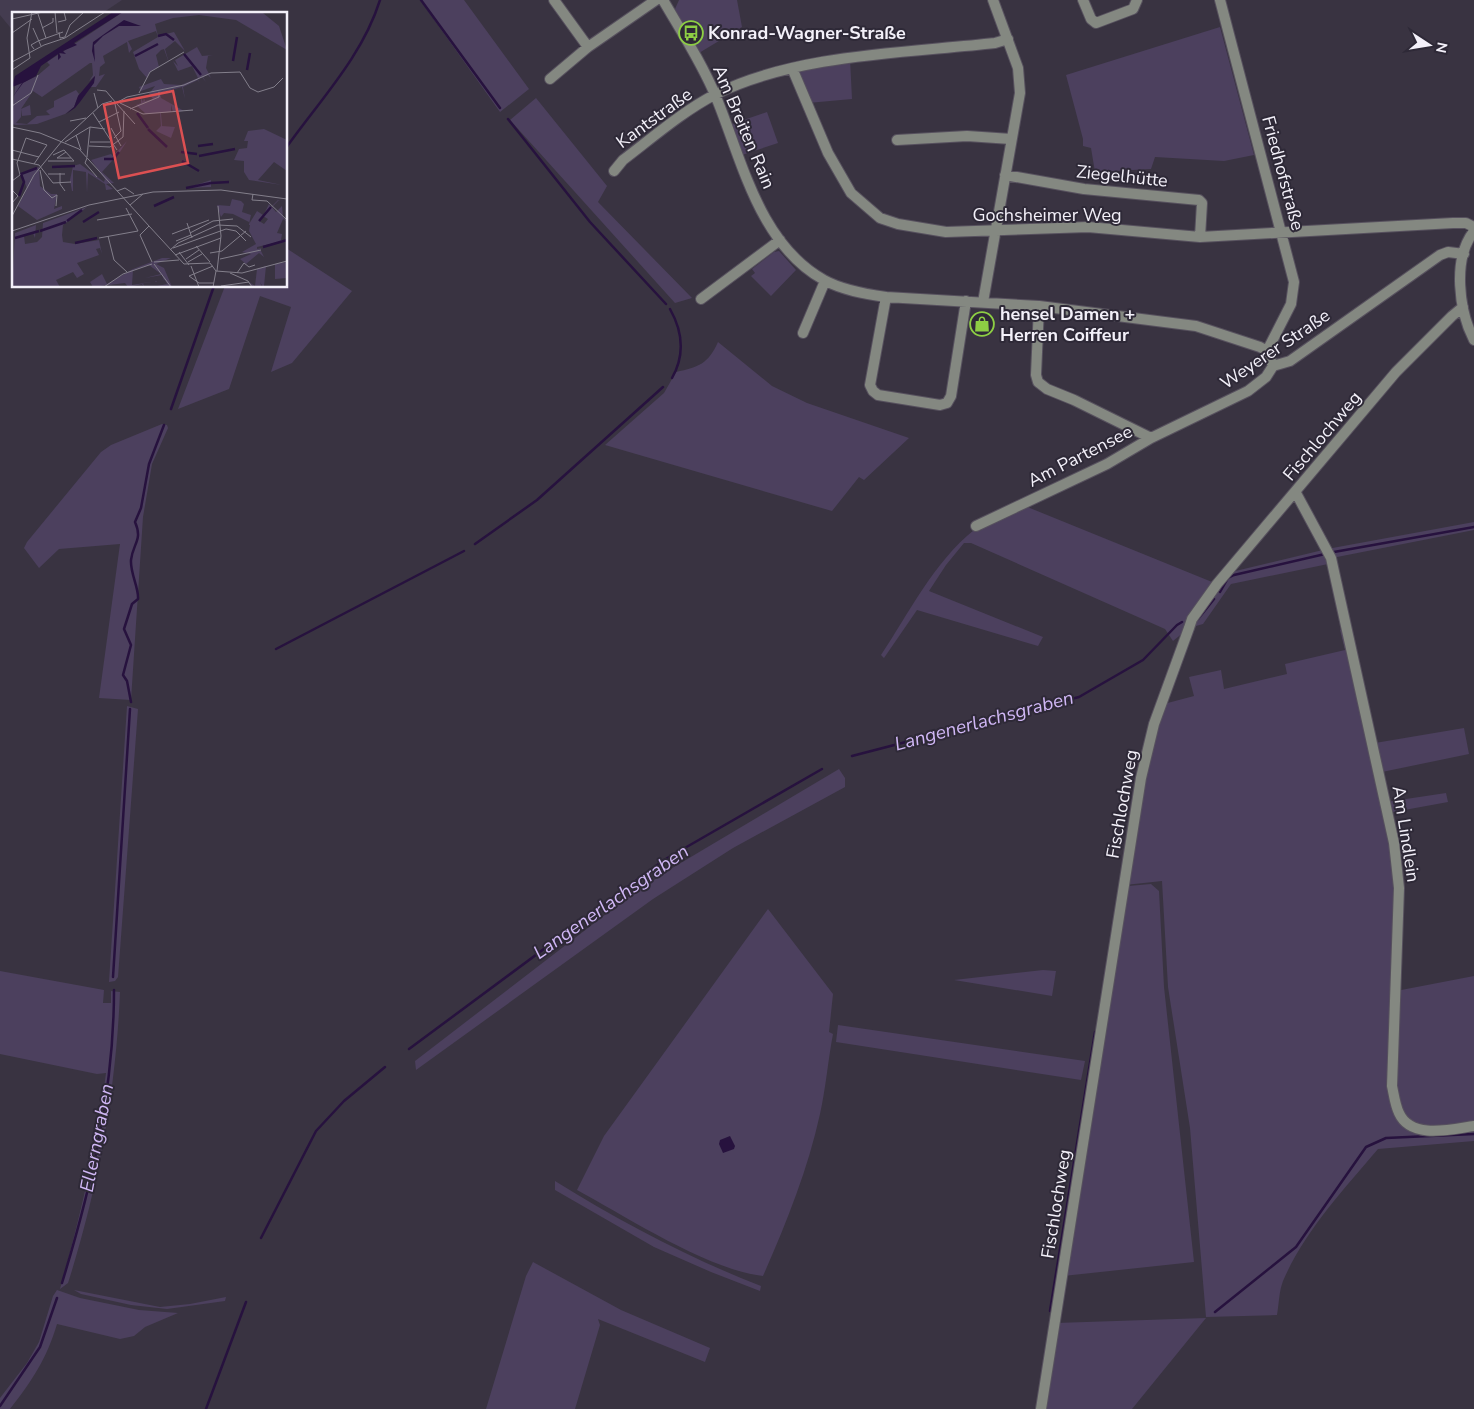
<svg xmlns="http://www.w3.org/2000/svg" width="1474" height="1409" viewBox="0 0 1474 1409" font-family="'Nunito Sans',sans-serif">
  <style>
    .built { fill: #443c50 }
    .green { fill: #4c405e }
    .water { fill: #27123e }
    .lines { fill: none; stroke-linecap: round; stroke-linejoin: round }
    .stream { stroke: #27123e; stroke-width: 2.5 }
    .street-casing { stroke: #57515e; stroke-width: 12 }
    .street { stroke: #848881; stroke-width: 10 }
    .labels { text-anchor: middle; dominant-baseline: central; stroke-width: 4; stroke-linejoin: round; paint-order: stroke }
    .poi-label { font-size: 18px; font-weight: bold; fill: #f3f0f9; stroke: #2e2937; text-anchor: start }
    .street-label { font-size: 18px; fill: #f3f0f9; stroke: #2e2937 }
    .water-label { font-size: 19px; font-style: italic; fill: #d0b7f5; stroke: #2e2937 }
    .inset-river { fill: none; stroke: #27123e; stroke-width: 2.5 }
    .inset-road { fill: none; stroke: #837f8b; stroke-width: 1 }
    .view { fill: #dc5052; fill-opacity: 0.15; stroke: #dc5052; stroke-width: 2.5 }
    .inset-edge { fill: none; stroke: #f3f0f9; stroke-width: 2.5 }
  </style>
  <rect width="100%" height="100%" fill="#393341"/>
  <path class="built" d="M 0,0 L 122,0 L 101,14 L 14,14 L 14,32 L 0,15 Z"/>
  <path class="green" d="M 420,0 L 464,0 L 529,89 L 500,112 Z
    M 679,0 L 737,0 L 742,27 L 699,53 L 675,9 Z
    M 1220,27 L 1254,155 L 1224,161 L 1155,157 L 1151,169 L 1095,172 L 1091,148 L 1083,146 L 1083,139 L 1066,75 Z
    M 850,59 L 852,99 L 808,103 L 793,68 Z
    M 536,98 L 607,186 L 598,202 L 692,298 L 675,303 L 510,120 Z
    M 767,112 L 778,143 L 739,156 L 729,125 Z
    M 286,248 L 352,291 L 292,363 L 271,372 L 291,307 L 260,296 L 229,389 L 178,409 L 225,286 L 286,286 Z
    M 779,251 L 796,270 L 771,296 L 751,276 L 755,273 L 752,269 L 774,252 Z
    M 718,342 L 772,386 L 807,403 L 909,438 L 864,480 L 859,477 L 832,511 L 605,445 L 664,393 L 676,372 C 699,367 708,364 718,342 Z
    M 162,424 L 167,425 L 168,428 L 152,464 L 143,517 L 131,700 L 99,698 L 120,544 L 59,549 L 39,568 L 24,548 L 27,542 L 101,452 L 111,445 Z
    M 1020,504 L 1217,584 L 1227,573 L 1327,549 L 1474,522 L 1474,530 L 1332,558 L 1333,563 L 1231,584 L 1203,624 L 1189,628 L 1173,641 L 1165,629 L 971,543 L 964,543 L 946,565 L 929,591 L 1043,637 L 1038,646 L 917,610 L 884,658 L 881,655 C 909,613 934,562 974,530 L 981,531 L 976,526 Z
    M 1346,627 L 1375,743 L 1464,728 L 1469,754 L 1382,772 L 1386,802 L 1446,793 L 1448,802 L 1388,813 L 1394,843 L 1396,991 L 1474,976 L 1474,1141 L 1378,1149 C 1344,1189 1304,1232 1283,1281 C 1279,1291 1279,1304 1277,1315 L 1206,1317 L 1190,1128 L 1168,987 L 1162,881 L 1125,885 L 1160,705 L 1194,696 L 1189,677 L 1221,670 L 1224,689 L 1287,674 L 1285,664 L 1345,650 L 1340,630 Z
    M 127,706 L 138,709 L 118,977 L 115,981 L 109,982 Z
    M 839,769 L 845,778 L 845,787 L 733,848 L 653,899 L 416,1070 L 415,1061 L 623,901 L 669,870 Z
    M 1151,884 L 1159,891 L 1164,987 L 1194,1262 L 1063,1276 L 1128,886 Z
    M 768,909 L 833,994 L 829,1032 L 833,1034 C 828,1060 826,1087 820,1114 C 808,1169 786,1224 763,1276 C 708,1270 627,1217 577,1190 L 604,1136 Z
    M 1043,970 L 1056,971 L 1052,996 L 954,980 Z
    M 0,971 L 104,990 L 103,1003 L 111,1003 L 111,991 L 120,992 C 116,1091 98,1189 68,1283 L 60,1289 C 80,1218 97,1146 106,1073 L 97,1074 L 0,1054 Z
    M 838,1025 L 1085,1061 L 1081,1080 L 836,1042 Z
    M 555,1181 C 621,1222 689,1258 761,1286 L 760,1291 L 711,1272 L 654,1247 L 555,1190 Z
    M 533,1262 L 621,1310 L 710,1348 L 705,1362 L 598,1319 L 600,1325 L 575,1409 L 486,1409 L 526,1276 Z
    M 57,1290 L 80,1298 L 139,1310 L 178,1313 L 145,1327 L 134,1336 L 120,1339 L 57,1324 C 47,1358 32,1381 10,1409 L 0,1409 L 0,1398 L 27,1363 L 39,1342 L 53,1296 Z
    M 74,1290 L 160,1307 L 190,1304 L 226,1297 L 225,1301 L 167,1309 L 131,1305 L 81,1294 Z
    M 1206,1318 L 1132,1409 L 1045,1409 L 1056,1323 Z"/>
  <path class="water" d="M 730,1136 L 735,1146 L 734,1149 L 723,1153 L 719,1144 L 720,1140 Z"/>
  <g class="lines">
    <path class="stream" d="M 421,0 L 500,108
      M 508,119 L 590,222 L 666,304
      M 286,148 C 320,100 362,57 380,0
      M 670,309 C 683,332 685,355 672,378
      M 171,409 L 214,286
      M 475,544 L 537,500 L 663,387
      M 1334,552 L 1474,527
      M 1220,592 L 1228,578 L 1234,575 L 1325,554
      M 1198,619 L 1214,599
      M 276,649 L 464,551
      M 131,702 L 127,681 L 123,675 L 131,645 L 124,629 L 132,604 L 138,599 C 139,588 130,573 131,560 C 133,543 143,540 135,522 L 141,508 L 149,464 L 164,425
      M 852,756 L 1079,697 L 1143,660 L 1177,625 L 1182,622
      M 113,977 L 130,709
      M 409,1049 L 664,860 L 822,769
      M 261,1238 L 316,1131 L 344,1101 L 385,1067
      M 62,1283 C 91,1188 114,1091 114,990
      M 1050,1311 L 1095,1032
      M 1215,1312 L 1296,1247 L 1366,1147 L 1386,1138 L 1474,1134
      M 0,1406 L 40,1347 L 57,1298
      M 206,1409 L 246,1302"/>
    <g class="street-casing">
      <path id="street" d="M 554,0 L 588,47
        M 663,0 C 681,31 702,63 716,97 C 742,160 759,244 824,280 C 842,290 865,294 886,297 L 1039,306 L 1196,326 L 1260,347 L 1267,351 L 1273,366
        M 1083,0 L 1091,19 L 1096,23 L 1133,9 L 1137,0
        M 1220,0 L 1294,282 L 1291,304 L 1267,351
        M 792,68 L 828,153 L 851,193 L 880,218 L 898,224 L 946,232 L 1088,227 L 1200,237 L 1453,223 L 1466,223 L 1474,227
        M 550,79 L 588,47 L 656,0
        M 897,140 L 967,136 L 1011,139
        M 614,171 L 623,160 C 652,138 683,111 716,94 C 797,54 906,53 995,43 L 1008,39
        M 1005,175 L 1084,189 L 1199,200 L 1202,203 L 1200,237
        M 1474,231 C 1452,259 1459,311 1474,340
        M 886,297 L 870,385 L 873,391 L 878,395 L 940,405 L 947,403 L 951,396 L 966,301
        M 701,299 L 780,240
        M 983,302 L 1020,93 L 1018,68 L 993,0
        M 1039,306 L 1036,375 L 1038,382 L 1047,389 L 1074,400 L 1151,438
        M 803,333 L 825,281
        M 1296,493 L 1331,558 L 1394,843 L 1399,888 L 1392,1086 C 1394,1095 1395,1105 1399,1113 C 1411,1140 1452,1129 1474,1126
        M 976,526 L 1107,464 L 1151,438 L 1248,391 L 1266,377 L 1273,366 L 1290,361 L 1440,255 L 1448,252 L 1464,254
        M 1041,1409 L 1141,778 L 1154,724 L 1189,628 L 1192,619 L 1217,584 L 1396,372 L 1452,316 L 1463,307"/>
    </g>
    <use href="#street" class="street"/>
  </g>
  <defs>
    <g id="bus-ring" transform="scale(1.25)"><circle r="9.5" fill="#2e2937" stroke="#8dce44" stroke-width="1.5"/><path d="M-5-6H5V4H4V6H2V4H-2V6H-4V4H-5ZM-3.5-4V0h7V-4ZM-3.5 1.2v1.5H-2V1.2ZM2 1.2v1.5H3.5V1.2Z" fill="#8dce44"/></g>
    <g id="shop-ring" transform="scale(1.25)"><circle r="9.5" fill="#2e2937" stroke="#8dce44" stroke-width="1.5"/><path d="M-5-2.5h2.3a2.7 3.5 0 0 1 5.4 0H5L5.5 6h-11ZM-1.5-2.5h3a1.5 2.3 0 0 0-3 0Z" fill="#8dce44"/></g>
  </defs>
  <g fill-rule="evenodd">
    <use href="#bus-ring" x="691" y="33"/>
    <use href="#shop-ring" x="982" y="324"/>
  </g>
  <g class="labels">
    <g class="poi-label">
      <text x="708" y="33">Konrad-Wagner-Straße</text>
      <text x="1000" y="314">hensel Damen +<tspan x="1000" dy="21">Herren Coiffeur</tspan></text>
    </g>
    <g class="street-label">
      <text transform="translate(654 118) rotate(-36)">Kantstraße</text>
      <text transform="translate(744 127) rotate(67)">Am Breiten Rain</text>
      <text transform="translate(1283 173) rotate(75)">Friedhofstraße</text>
      <text transform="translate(1122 176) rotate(6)">Ziegelhütte</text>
      <text x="1047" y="215">Gochsheimer Weg</text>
      <text transform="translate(1275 349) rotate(-34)">Weyerer Straße</text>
      <text transform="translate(1322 436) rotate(-50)">Fischlochweg</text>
      <text transform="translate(1080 456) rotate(-27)">Am Partensee</text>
      <text transform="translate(1122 804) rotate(-80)">Fischlochweg</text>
      <text transform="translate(1406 834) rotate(81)">Am Lindlein</text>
      <text transform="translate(1056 1204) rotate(-81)">Fischlochweg</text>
    </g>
    <g class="water-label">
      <text transform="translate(984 721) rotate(-15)">Langenerlachsgraben</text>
      <text transform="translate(611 902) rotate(-35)">Langenerlachsgraben</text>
      <text transform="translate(97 1138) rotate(-79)">Ellerngraben</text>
    </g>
  </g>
  <g transform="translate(12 12)">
    <rect width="275" height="275" fill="#393341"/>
    <path d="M 111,0 L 251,1 L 267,14 L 275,38 L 224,8 L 187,3 L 161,6 L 143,12 L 146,24 L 162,20 L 173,39 L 163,29 L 153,37 L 157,51 L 152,37 L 149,38 L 144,43 L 147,55 L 138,60 L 135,66 L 127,57 L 121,40 L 146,25 L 144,19 L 116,29 L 120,37 L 117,41 L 115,30 L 91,44 L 93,51 L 88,55 L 87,64 L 93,62 L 84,75 L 78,75 L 83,64 L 77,69 L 81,63 L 80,51 L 78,51 L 30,85 L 21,79 L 9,97 L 18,93 L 19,103 L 10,104 L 9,97 L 9,105 L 4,111 L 15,112 L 25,104 L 38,103 L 34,99 L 42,95 L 42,89 L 64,78 L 67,82 L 62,95 L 53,102 L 25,112 L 4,113 L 0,112 L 3,74 L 25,64 L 38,53 L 35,50 ZM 185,35 L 190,44 L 201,43 L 196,44 L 194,56 L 199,66 L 196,63 L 191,65 L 194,70 L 190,65 L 186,67 L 188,72 L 186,68 L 171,75 L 173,87 L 170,75 L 148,81 L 149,86 L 172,99 L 161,100 L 159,93 L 159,100 L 149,101 L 150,114 L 163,115 L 159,126 L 144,119 L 149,114 L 148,101 L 134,102 L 124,93 L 129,91 L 129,86 L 131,90 L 132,86 L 133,89 L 141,87 L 137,82 L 143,74 L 129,79 L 127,75 L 149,67 L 152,72 L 169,73 L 186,66 L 180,54 L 166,59 L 161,49 L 166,54 L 163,48 ZM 252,117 L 275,128 L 275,159 L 262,150 L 246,168 L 270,173 L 237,168 L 232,160 L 232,149 L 222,148 L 227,137 L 235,136 L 236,129 L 232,129 L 236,119 ZM 115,129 L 108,140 L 90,160 L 102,171 L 94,172 L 101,177 L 94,178 L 93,172 L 76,161 L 75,181 L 74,160 L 61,158 L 61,179 L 60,179 L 58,168 L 61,154 L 68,152 L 92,170 L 93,167 L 79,148 L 99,142 L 101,144 ZM 27,155 L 28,174 L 39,182 L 45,182 L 42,197 L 50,194 L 50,197 L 25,208 L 6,194 L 15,177 L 10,162 ZM 199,168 L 199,171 L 217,170 L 199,172 L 199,175 L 175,176 ZM 241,182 L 275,190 L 267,188 L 260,195 L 264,200 L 270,194 L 271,205 L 275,210 L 271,207 L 265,221 L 270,222 L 269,228 L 275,228 L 245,235 L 245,237 L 250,236 L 245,239 L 249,239 L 252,245 L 247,241 L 234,252 L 228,247 L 239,242 L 230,240 L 244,232 L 237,219 L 238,213 L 237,213 L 237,210 L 221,202 L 212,201 L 209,205 L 205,193 L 218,194 L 220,187 L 229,189 L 232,192 L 230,200 L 239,203 L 237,212 L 245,199 L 251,203 L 247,209 L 252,212 L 256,207 L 251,204 L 257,192 L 259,195 L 266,188 ZM 75,195 L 51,213 L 50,223 L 51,230 L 63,232 L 87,228 L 90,242 L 88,236 L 84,237 L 87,243 L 65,251 L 72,262 L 65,266 L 61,260 L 44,268 L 48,275 L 0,275 L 3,221 L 24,213 L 23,226 L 21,221 L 12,224 L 13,232 L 25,230 L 30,225 L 31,211 ZM 150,246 L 159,246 L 144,252 L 152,256 L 160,275 L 140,275 L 155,272 L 153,268 L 131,271 L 132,275 L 130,272 L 116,275 L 113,271 L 81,275 L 78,270 L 90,262 L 95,272 L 121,257 ZM 137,253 L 149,262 L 133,266 L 150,263 L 152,268 L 120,273 L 121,258 ZM 275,250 L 275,266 L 263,267 L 263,252 ZM 254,254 L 252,274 L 264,275 L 251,275 L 248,270 L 250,275 L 240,275 L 237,270 L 243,274 L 245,257 Z" fill="#4c405e" fill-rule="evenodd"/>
    <path d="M 101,0 L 111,0 L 62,31 L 65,33 L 51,39 L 54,42 L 47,41 L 49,45 L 46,48 L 46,42 L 29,54 L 24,64 L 11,71 L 0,86 L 10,71 L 0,75 L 3,64 ZM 112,8 L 129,14 L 107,14 L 91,24 L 82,33 L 83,50 L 80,39 L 81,30 ZM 84,58 L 82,71 L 68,90 L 63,96 L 54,102 L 62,95 L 66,84 L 83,64 Z" fill="#27123e"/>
    <path class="inset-river" d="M 146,24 L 154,22 L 162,28M 172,42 L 189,63M 123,44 L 146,32M 221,49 L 225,25M 235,58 L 238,41M 125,101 L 136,116M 136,117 L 155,135M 186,134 L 201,132M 169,140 L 185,142M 187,144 L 223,137M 92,147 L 101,147 L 107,140M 170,149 L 187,159M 40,155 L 63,154M 199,171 L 217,170M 174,176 L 199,171M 7,184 L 12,170 L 9,162 L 25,156M 142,194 L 162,185M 55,209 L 70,198M 247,209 L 259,195M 71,210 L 87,200M 28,219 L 54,210M 3,226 L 27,219M 63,231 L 85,226M 251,235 L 275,228"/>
    <path class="inset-road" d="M 43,0 L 45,21M 26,2 L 34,26M 0,7 L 31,0M 46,10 L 54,8 L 52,0M 21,16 L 29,34M 30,16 L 41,10 L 41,6M 47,20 L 48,26 L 53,25 L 58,13 L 72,0M 0,21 L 20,7M 22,37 L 19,33 L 26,29 L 51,20M 0,50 L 32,33 L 53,26 L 93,0M 0,58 L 18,46 L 15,26 L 20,0M 85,78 L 94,79 L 104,91 L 115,85 L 172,73 L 199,61 L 228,60 L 238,76 L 246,80 L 262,75 L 271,66M 82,81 L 86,96M 127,81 L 138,60 L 172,40M 108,91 L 131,102 L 181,98M 105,92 L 123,112M 0,94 L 19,81 L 26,63M 118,97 L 147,85 L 147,80M 81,101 L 105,138M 58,109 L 74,106M 87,110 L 107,100M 0,115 L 28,121 L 67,137 L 137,214 L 128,223 L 140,250M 99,116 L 109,134M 64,123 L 69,138M 102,126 L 109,119 L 103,92M 50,129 L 90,92 L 100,89M 53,130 L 78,115 L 93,117M 78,130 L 98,130M 77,134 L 98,135 L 111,125 L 112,99M 0,138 L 27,145M 54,140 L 45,146 L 59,146M 75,145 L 78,115M 75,146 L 73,151 L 85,165M 0,147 L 27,153 L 41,171 L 59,170M 36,149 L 62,149 L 52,138 L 41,143M 28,158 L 32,178 L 40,186 L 45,183 L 44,194M 48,161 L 48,172 L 53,179M 36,162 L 53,162M 0,169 L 8,163 L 5,151 L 14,126 L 35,133 L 22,152M 0,178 L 6,184 L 0,191M 105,179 L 113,176 L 122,182M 241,182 L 240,188 L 255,189 L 275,208M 118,193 L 131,182M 114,196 L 126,219M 0,204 L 22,163 L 50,129M 85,208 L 120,202M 175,211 L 180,226M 0,214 L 0,236M 137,214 L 172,252 L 198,251 L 204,259 L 201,275M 0,219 L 77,193 L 141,180 L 209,178 L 275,187M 178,221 L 201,209 L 221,207M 160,222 L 197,208M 96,224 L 102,248 L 115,260M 87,226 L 126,219M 164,229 L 179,223M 184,234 L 198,250M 161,236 L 214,217 L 224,219 L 234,229M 158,238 L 166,231 L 206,213 L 225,214 L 239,225M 167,240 L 177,253M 198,241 L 210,239 L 234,219M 163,243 L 209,226M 174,247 L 187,238M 208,247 L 249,238M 142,250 L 167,248M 176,250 L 190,242M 142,252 L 159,275M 179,254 L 187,275M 201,254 L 177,264 L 187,271 L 202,271M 204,259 L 230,261 L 275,249M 205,259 L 209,224 L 206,194M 218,261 L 236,269 L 240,275M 225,261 L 232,251 L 237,255 L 243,253M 209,274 L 237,270M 92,275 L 111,262 L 140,252"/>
    <path class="view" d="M 161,79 L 176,151 L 107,166 L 92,93 Z"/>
    <rect width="275" height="275" class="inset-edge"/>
  </g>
  <g transform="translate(1429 45) rotate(102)" stroke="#2e2937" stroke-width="4" paint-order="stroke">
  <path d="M0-4L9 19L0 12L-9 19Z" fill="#f3f0f9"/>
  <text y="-8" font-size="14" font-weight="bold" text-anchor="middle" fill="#f3f0f9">N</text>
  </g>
</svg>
